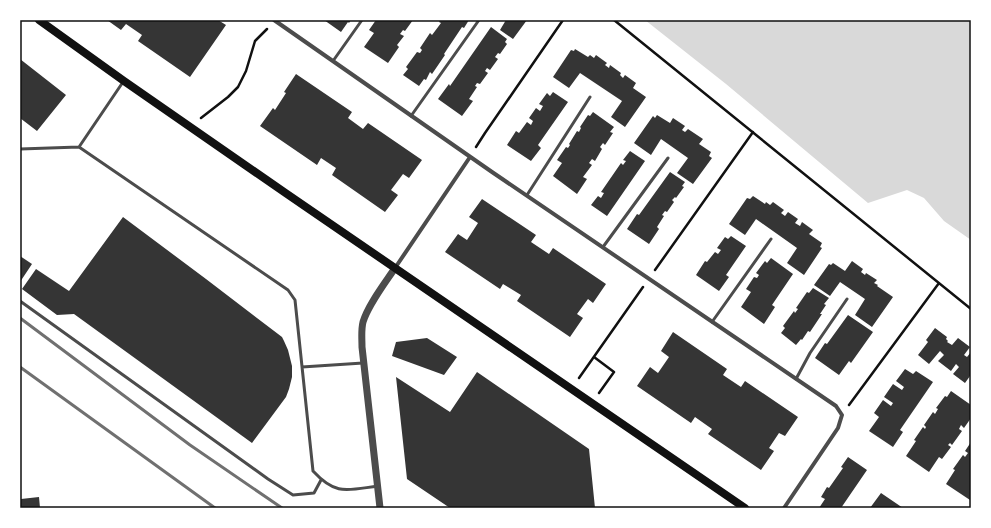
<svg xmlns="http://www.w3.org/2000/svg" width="991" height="528" viewBox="0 0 991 528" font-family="Quicksand,sans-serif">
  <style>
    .water { fill: #d9d9d9 }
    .building { fill: #353535 }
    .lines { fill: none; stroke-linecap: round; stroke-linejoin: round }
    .path { stroke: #111; stroke-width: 2.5 }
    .service { stroke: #4c4c4c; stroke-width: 3 }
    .minor { stroke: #4c4c4c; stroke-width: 4 }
    .tertiary { stroke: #4c4c4c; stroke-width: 7 }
    .secondary { stroke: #111; stroke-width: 8 }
    .rail { stroke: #707070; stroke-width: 3 }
    .neatline { fill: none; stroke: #111; stroke-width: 1.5 }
  </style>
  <rect width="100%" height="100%" fill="#fff"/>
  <path class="water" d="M 645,20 L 971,20 L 971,240 L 944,221 L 924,198 L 907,190 L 868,203 L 726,84 Z"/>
  <path class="building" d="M 107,20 L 218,20 L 226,25 L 190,77 L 138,41 L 142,35 L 126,24 L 121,30 Z
    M 324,20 L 351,20 L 349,23 L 348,22 L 341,32 Z
    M 376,20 L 413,20 L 405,31 L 403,30 L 400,34 L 404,36 L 397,45 L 399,47 L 388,63 L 364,47 L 374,33 L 369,30 Z
    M 440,20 L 469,20 L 464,28 L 462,27 L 444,54 L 445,55 L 432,74 L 430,72 L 426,80 L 424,79 L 419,86 L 403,75 L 408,69 L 406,67 L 417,52 L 420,53 L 422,50 L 420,48 L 430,33 L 432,35 L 441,23 L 439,22 Z
    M 506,20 L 527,20 L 513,39 L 500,30 Z
    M 491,27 L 507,39 L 505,42 L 507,44 L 500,54 L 498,53 L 495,57 L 498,59 L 490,70 L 487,68 L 485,71 L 488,73 L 480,84 L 477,83 L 475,86 L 477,87 L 469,99 L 473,101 L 462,116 L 438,99 L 449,84 L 450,86 Z
    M 575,49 L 588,57 L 590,55 L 594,58 L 596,55 L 607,63 L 605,65 L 609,68 L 610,65 L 621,73 L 620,75 L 623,78 L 625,75 L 636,83 L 633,88 L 646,97 L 625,127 L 611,117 L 622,101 L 580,73 L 569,88 L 553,77 L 571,50 L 574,51 Z
    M 20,59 L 66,95 L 37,131 L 20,118 Z
    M 296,74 L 352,112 L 348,118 L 363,129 L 368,123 L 422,160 L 409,178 L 403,174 L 391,190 L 398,195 L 385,212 L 332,175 L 336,168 L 321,158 L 317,165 L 260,126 L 273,108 L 275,110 L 286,93 L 284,92 Z
    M 553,92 L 568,102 L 538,145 L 541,148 L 531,161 L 507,145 L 516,131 L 519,133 L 527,122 L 531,125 L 533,121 L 529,118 L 536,108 L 540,111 L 543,106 L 539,104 L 547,93 L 550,96 Z
    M 593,112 L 614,127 L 610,132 L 613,133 L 605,145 L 603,143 L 600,147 L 602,149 L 595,161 L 592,159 L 589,163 L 592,165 L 583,177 L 587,179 L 577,194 L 553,176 L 562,163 L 557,160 L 566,147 L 568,148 L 570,145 L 569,144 L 577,131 L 579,132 L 581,128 L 580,127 L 588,115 L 590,116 Z
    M 657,115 L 670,123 L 673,118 L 685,126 L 682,130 L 685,132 L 688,129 L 703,139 L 699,144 L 711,152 L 709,156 L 712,158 L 693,184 L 677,173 L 688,158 L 661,139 L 651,155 L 634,143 L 653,116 L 655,118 Z
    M 630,151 L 645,161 L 607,216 L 591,205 L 598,196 L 601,198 L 604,193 L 601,192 L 621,163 L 623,165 L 626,161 L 623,160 Z
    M 670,172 L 685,182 L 682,186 L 684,187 L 676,198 L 675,197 L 672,200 L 674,202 L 667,212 L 665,211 L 662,215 L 664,216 L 657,227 L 659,229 L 649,244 L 627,229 L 637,214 L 639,215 Z
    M 753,196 L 765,204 L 766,202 L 770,205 L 773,202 L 784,210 L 781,213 L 785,216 L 788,212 L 798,219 L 795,223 L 800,226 L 802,222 L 813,230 L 809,234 L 822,243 L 820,247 L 822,248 L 804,275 L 787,263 L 797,248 L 756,219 L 745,235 L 729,224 L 747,198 L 750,199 Z
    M 482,199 L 536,235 L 531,242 L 549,254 L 553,248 L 606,284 L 593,303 L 588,299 L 577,314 L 583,318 L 570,337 L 517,301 L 521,295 L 503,284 L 500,289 L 445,252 L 458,234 L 467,240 L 478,223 L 469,217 Z
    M 123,217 L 206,279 L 282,337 L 284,341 L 288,350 L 292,366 L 292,377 L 289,389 L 286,397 L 252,443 L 74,314 L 57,315 L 22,289 L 36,269 L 69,291 Z
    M 731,236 L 746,246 L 726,275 L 729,277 L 719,291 L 696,275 L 705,261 L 707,262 L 715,252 L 718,254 L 721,250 L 717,248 L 725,237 L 728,239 Z
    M 20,256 L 32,264 L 20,282 Z
    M 771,258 L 793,274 L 772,305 L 775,307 L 764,324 L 741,307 L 751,292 L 746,289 L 754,277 L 757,278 L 759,275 L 756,273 L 765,261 L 767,263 Z
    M 852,261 L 863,269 L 861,272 L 865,275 L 866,273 L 877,280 L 874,283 L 878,285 L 877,286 L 893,297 L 872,327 L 855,315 L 865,299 L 840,282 L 830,296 L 814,285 L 829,264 L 831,265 L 833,263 L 845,271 Z
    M 813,288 L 829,298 L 824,304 L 826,305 L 820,314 L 822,314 L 810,332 L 808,331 L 802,340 L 801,339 L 796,345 L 781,333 L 785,328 L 783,326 L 794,311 L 795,313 L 798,309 L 796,308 L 807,292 L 809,293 Z
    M 848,315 L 873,332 L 851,363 L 849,361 L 839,375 L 815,358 L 825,343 L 827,344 Z
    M 935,328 L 947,337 L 946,339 L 948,341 L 947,342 L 952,345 L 958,338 L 970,347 L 964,355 L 967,357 L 971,352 L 971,377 L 970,376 L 965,383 L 953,374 L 959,367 L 956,364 L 951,371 L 938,361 L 944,355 L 940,351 L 929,364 L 918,355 L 928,342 L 926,340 Z
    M 673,332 L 727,369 L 723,375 L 741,387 L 745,381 L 798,417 L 785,436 L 779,433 L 769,448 L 774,451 L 761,470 L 708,434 L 712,429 L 695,417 L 691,423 L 637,386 L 650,367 L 658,373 L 669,357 L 661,351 Z
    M 427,338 L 457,357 L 444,375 L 392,356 L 396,342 Z
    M 905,369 L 913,374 L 916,371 L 933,382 L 900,430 L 903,432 L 893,447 L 869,431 L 879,417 L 874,413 L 883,400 L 891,406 L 893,403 L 884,397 L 893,384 L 902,390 L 904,387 L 896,381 Z
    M 477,372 L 589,449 L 595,508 L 450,508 L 407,479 L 396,377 L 450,412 Z
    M 951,391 L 971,405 L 971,418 L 964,428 L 961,425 L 959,429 L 962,431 L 952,445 L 950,443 L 948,445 L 951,447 L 942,459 L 939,457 L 929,472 L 906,456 L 916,441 L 914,440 L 923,427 L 925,429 L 926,427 L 924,425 L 933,412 L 935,414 L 938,409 L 936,408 L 945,396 L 947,397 Z
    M 971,442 L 971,498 L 970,500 L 946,484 L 955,470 L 953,469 L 963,455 L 965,457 L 968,453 L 965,451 Z
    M 848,457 L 867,470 L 841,508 L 819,508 L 825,499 L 821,497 L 827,487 L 829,488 L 843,468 L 841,467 Z
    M 881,493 L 903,508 L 870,508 Z
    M 20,496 L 21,499 L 39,497 L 40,508 L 20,508 Z"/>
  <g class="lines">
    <path class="path" d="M 614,20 L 971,309
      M 201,118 L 228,97 L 238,87 L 246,71 L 255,41 L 267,29
      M 476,147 L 485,133 L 563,20
      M 655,270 L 753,132
      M 594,357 L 614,372 L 599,393
      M 579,378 L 643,287
      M 849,405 L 939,283"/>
    <path class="service" d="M 333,61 L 362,20
      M 123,82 L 79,147 L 288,290 L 295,300 L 313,471 C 336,496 347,490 378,486
      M 411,116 L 479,20
      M 20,149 L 79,147
      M 527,195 L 590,97
      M 603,247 L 668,158
      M 20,301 L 268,479 L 293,495 L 314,493 L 321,480
      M 712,322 L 771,239
      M 302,367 L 363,363
      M 796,379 L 810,353 L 847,299"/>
    <path class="minor" d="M 274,20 L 492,172 L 836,406 L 842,415 L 838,428 L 784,508
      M 395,268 L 470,157"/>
    <path class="tertiary" d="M 380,508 L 362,347 C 362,339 361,330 363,322 C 368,305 385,283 395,268"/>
    <path class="secondary" d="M 39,20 L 124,81 L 287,194 L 745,508"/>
    <path class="rail" d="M 20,318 L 190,445 L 282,508
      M 20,367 L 215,508"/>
  </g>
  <rect width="991" height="528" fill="none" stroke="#ffffff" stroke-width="42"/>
  <rect x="21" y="21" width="949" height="486" class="neatline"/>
</svg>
